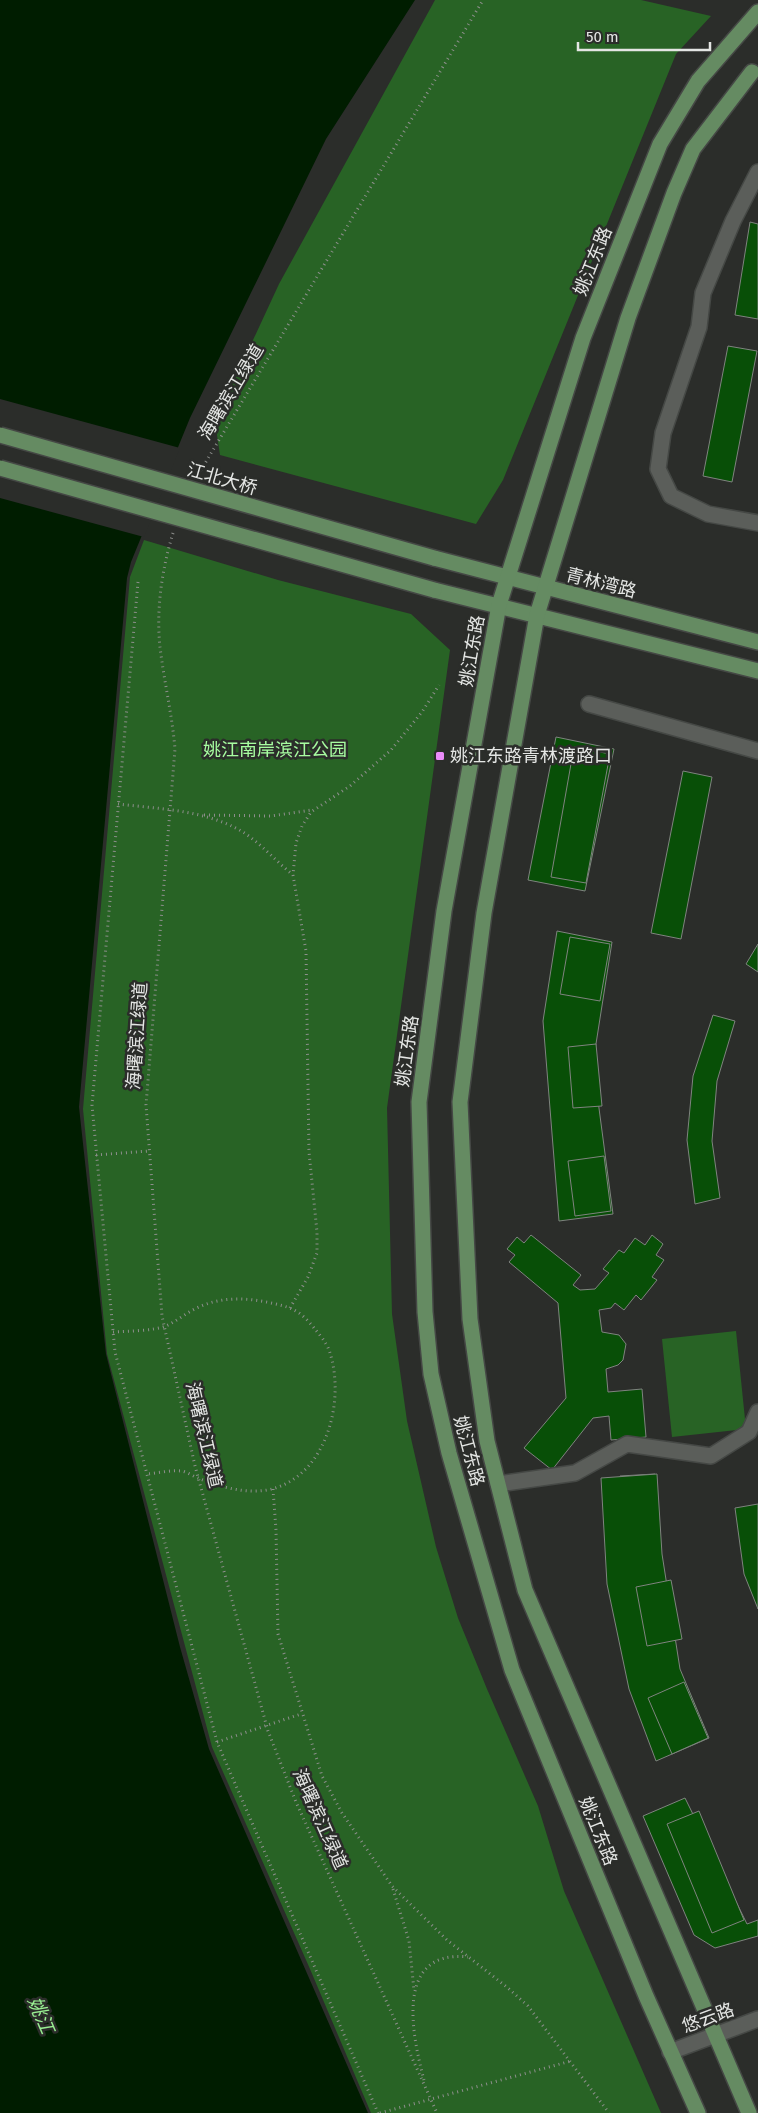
<svg xmlns="http://www.w3.org/2000/svg" width="758" height="2113" font-family="'Fira Sans','Noto Sans SC',sans-serif">
	<rect width="100%" height="100%" fill="#2b2d2a"/>
	<!-- green -->
	<g fill="#286325">
		<path d="M 435,0 L 641,0 L 711,16 L 676,54 L 503,480 L 476,524 L 220,455 L 215,422 L 279,284 Z"/>
		<path d="M 144,540 L 278,580 L 411,614 L 450,650 L 387,1108 L 392,1314 L 407,1421 L 436,1547 L 458,1618 L 487,1689 L 538,1806 L 564,1891 L 661,2113 L 371,2113 L 310,1969 L 212,1747 L 107,1354 L 83,1109 L 130,577 Z"/>
		<path d="M 736,1331 L 746,1429 L 672,1437 L 662,1339 Z"/>
	</g>
	<!-- water -->
	<path fill="#001d00" d="M 0,0 L 415,0 L 326,139 L 190,418 L 131,562 L 127,578 L 79,1107 L 106,1354 L 180,1647 L 209,1749 L 368,2113 L 0,2113 Z"/>
	<!-- pier -->
	<path fill="#2b2d2a" d="M 0,399 L 180,448 L 144,537 L 0,498 Z"/>
	<!-- building -->
	<g fill="#084f07" stroke="#7f837f">
		<path d="M 750,222 L 758,224 L 758,319 L 735,315 Z"/>
		<path d="M 728,346 L 757,351 L 732,482 L 703,476 Z"/>
		<path d="M 556,737 L 614,749 L 585,891 L 528,880 Z"/>
		<path d="M 574,747 L 610,754 L 586,883 L 551,877 Z"/>
		<path d="M 683,771 L 712,777 L 681,939 L 651,933 Z"/>
		<path d="M 557,931 L 612,942 L 593,1063 L 613,1214 L 559,1221 L 543,1021 Z"/>
		<path d="M 570,937 L 610,944 L 600,1001 L 560,994 Z"/>
		<path d="M 758,944 L 758,972 L 746,964 Z"/>
		<path d="M 713,1015 L 735,1021 L 717,1081 L 712,1141 L 720,1198 L 695,1204 L 687,1140 L 693,1076 Z"/>
		<path d="M 596,1044 L 602,1106 L 573,1108 L 568,1047 Z"/>
		<path d="M 604,1156 L 611,1211 L 575,1216 L 568,1161 Z"/>
		<path d="M 531,1235 L 581,1275 L 573,1285 L 580,1290 L 595,1289 L 609,1273 L 603,1269 L 619,1250 L 624,1253 L 635,1238 L 645,1245 L 652,1235 L 663,1244 L 656,1255 L 664,1260 L 652,1277 L 657,1280 L 641,1300 L 636,1295 L 624,1310 L 615,1303 L 611,1308 L 599,1310 L 602,1332 L 619,1335 L 626,1344 L 623,1360 L 618,1365 L 606,1369 L 608,1392 L 642,1389 L 646,1437 L 611,1440 L 609,1416 L 593,1418 L 552,1470 L 524,1448 L 566,1398 L 558,1303 L 509,1262 L 515,1255 L 507,1249 L 517,1237 L 524,1243 Z"/>
		<path d="M 655,1474 L 660,1531 L 624,1534 L 620,1476 Z"/>
		<path d="M 657,1474 L 662,1554 L 680,1669 L 709,1738 L 656,1761 L 629,1689 L 607,1584 L 601,1478 Z"/>
		<path d="M 758,1504 L 758,1609 L 744,1574 L 735,1508 Z"/>
		<path d="M 671,1580 L 682,1639 L 647,1646 L 636,1587 Z"/>
		<path d="M 684,1682 L 708,1738 L 672,1754 L 648,1698 Z"/>
		<path d="M 685,1798 L 747,1924 L 758,1920 L 758,1936 L 715,1948 L 694,1935 L 643,1816 Z"/>
		<path d="M 699,1811 L 744,1920 L 712,1933 L 667,1824 Z"/>
	</g>
	<g fill="none" stroke-linecap="round" stroke-linejoin="round">
		<!-- minor casing -->
		<g stroke="#454845" stroke-width="18">
			<g id="minor">
				<path d="M 758,172 L 733,221 L 703,293 L 699,327 L 663,433 L 658,469 L 671,496 L 708,514 L 758,523"/>
				<path d="M 589,704 L 758,751"/>
				<path d="M 498,1484 L 575,1473 L 627,1444 L 711,1456 L 749,1432 L 758,1412"/>
				<path d="M 670,2052 L 758,2019"/>
			</g>
		</g>
		<!-- major casing -->
		<g stroke="#454845" stroke-width="18">
			<g id="major">
				<path d="M 434,558 L 758,642"/>
				<path d="M 434,590 L 758,671"/>
				<path d="M 698,2113 L 646,1996 L 512,1670 L 449,1453 L 431,1374 L 425,1312 L 419,1102 L 444,911 L 499,605 L 583,338 L 660,144 L 698,81 L 758,12"/>
				<path d="M 749,2113 L 525,1590 L 487,1441 L 470,1319 L 460,1102 L 484,913 L 537,615 L 628,318 L 674,193 L 693,149 L 752,72"/>
			</g>
		</g>
		<!-- path -->
		<g stroke="#8d8f8c" stroke-width="3" stroke-dasharray="1 4" stroke-linecap="butt">
			<path d="M 198,475 L 483,0"/>
			<path d="M 173,533 C 162,569 156,609 160,647 C 164,681 172,714 175,749 L 146,1105 L 162,1316 L 195,1466 L 268,1731 L 296,1802 L 437,2113"/>
			<path d="M 138,582 L 92,1105 L 115,1352 L 217,1742 L 378,2113"/>
			<path d="M 118,804 C 160,809 209,810 246,834 C 263,846 277,862 293,875"/>
			<path d="M 204,815 L 271,816 L 312,810"/>
			<path d="M 96,1155 L 149,1151"/>
			<path d="M 290,1308 L 308,1277 L 317,1253 L 317,1232 L 309,1152 L 306,951 L 293,875 L 296,843 L 302,826 L 311,812 L 350,786 L 391,750 L 422,712 L 439,685"/>
			<path d="M 113,1332 C 128,1331 153,1331 166,1326 C 177,1321 187,1312 199,1307 C 227,1294 259,1299 287,1307 C 299,1311 307,1319 314,1328 C 319,1334 326,1342 329,1350 C 346,1398 328,1474 272,1489 C 249,1495 219,1487 198,1478 C 192,1476 186,1471 181,1471 C 170,1470 158,1473 147,1474"/>
			<path d="M 273,1489 L 276,1530 L 278,1634 L 322,1776 L 342,1813 L 392,1886 L 447,1940 L 508,1988 L 528,2006 L 609,2113"/>
			<path d="M 217,1742 L 301,1714"/>
			<path d="M 393,1889 L 409,1941 L 414,1990"/>
			<path d="M 424,2080 C 412,2035 394,1949 468,1957"/>
			<path d="M 380,2113 L 571,2061"/>
		</g>
		<!-- minor -->
		<use href="#minor" stroke="#5b5e5a" stroke-width="15"/>
		<!-- major -->
		<use href="#major" stroke="#658b62" stroke-width="15"/>
		<!-- major-bridge casing -->
		<g stroke="#454845" stroke-width="18" stroke-linecap="butt">
			<g id="major-bridge">
				<path d="M 0,435 L 434,558"/>
				<path d="M 0,468 L 434,590"/>
			</g>
		</g>
		<!-- major-bridge -->
		<use href="#major-bridge" stroke="#658b62" stroke-width="15"/>
	</g>
	<!-- markers -->
	<rect fill="#ec8cfa" stroke="#2b2d2a" stroke-width="2" x="435" y="751" width="10" height="10" rx="2.5"/>
	<g text-anchor="middle" dominant-baseline="central" stroke-width="5" stroke-linejoin="round" paint-order="stroke">
		<!-- street labels -->
		<g font-size="18" fill="#e4e6e4" stroke="#2b2d2a">
			<text transform="translate(593 261) rotate(-68)">姚江东路</text>
			<text transform="translate(231 392) rotate(-59)">海曙滨江绿道</text>
			<text transform="translate(222 479) rotate(16)">江北大桥</text>
			<text transform="translate(601 583) rotate(14)">青林湾路</text>
			<text transform="translate(472 651) rotate(-80)">姚江东路</text>
			<text transform="translate(137 1036) rotate(-86)">海曙滨江绿道</text>
			<text transform="translate(407 1051) rotate(-82)">姚江东路</text>
			<text transform="translate(204 1435) rotate(77)">海曙滨江绿道</text>
			<text transform="translate(469 1451) rotate(75)">姚江东路</text>
			<text transform="translate(320 1819) rotate(66)">海曙滨江绿道</text>
			<text transform="translate(598 1831) rotate(68)">姚江东路</text>
			<text transform="translate(708 2018) rotate(-20)">悠云路</text>
		</g>
		<!-- park labels -->
		<g font-size="18" fill="#a7fda0" stroke="#2b2d2a">
			<text x="275" y="750">姚江南岸滨江公园</text>
		</g>
		<!-- poi labels -->
		<g font-size="18" fill="#e4e6e4" stroke="#2b2d2a" text-anchor="start">
			<text x="450" y="756">姚江东路青林渡路口</text>
		</g>
		<!-- water labels -->
		<g font-size="19" font-style="italic" fill="#99ef92" stroke="#2b2d2a">
			<text transform="translate(41 2015) rotate(67)">姚江</text>
		</g>
	</g>
	<!-- scale -->
	<path d="M578 42v8h132v-8" fill="none" stroke="#e4e6e4" stroke-width="2.5"/>
	<text x="586" y="42" font-size="15" fill="#e4e6e4" stroke="#2b2d2a" stroke-width="4" paint-order="stroke">50 m</text>
</svg>
